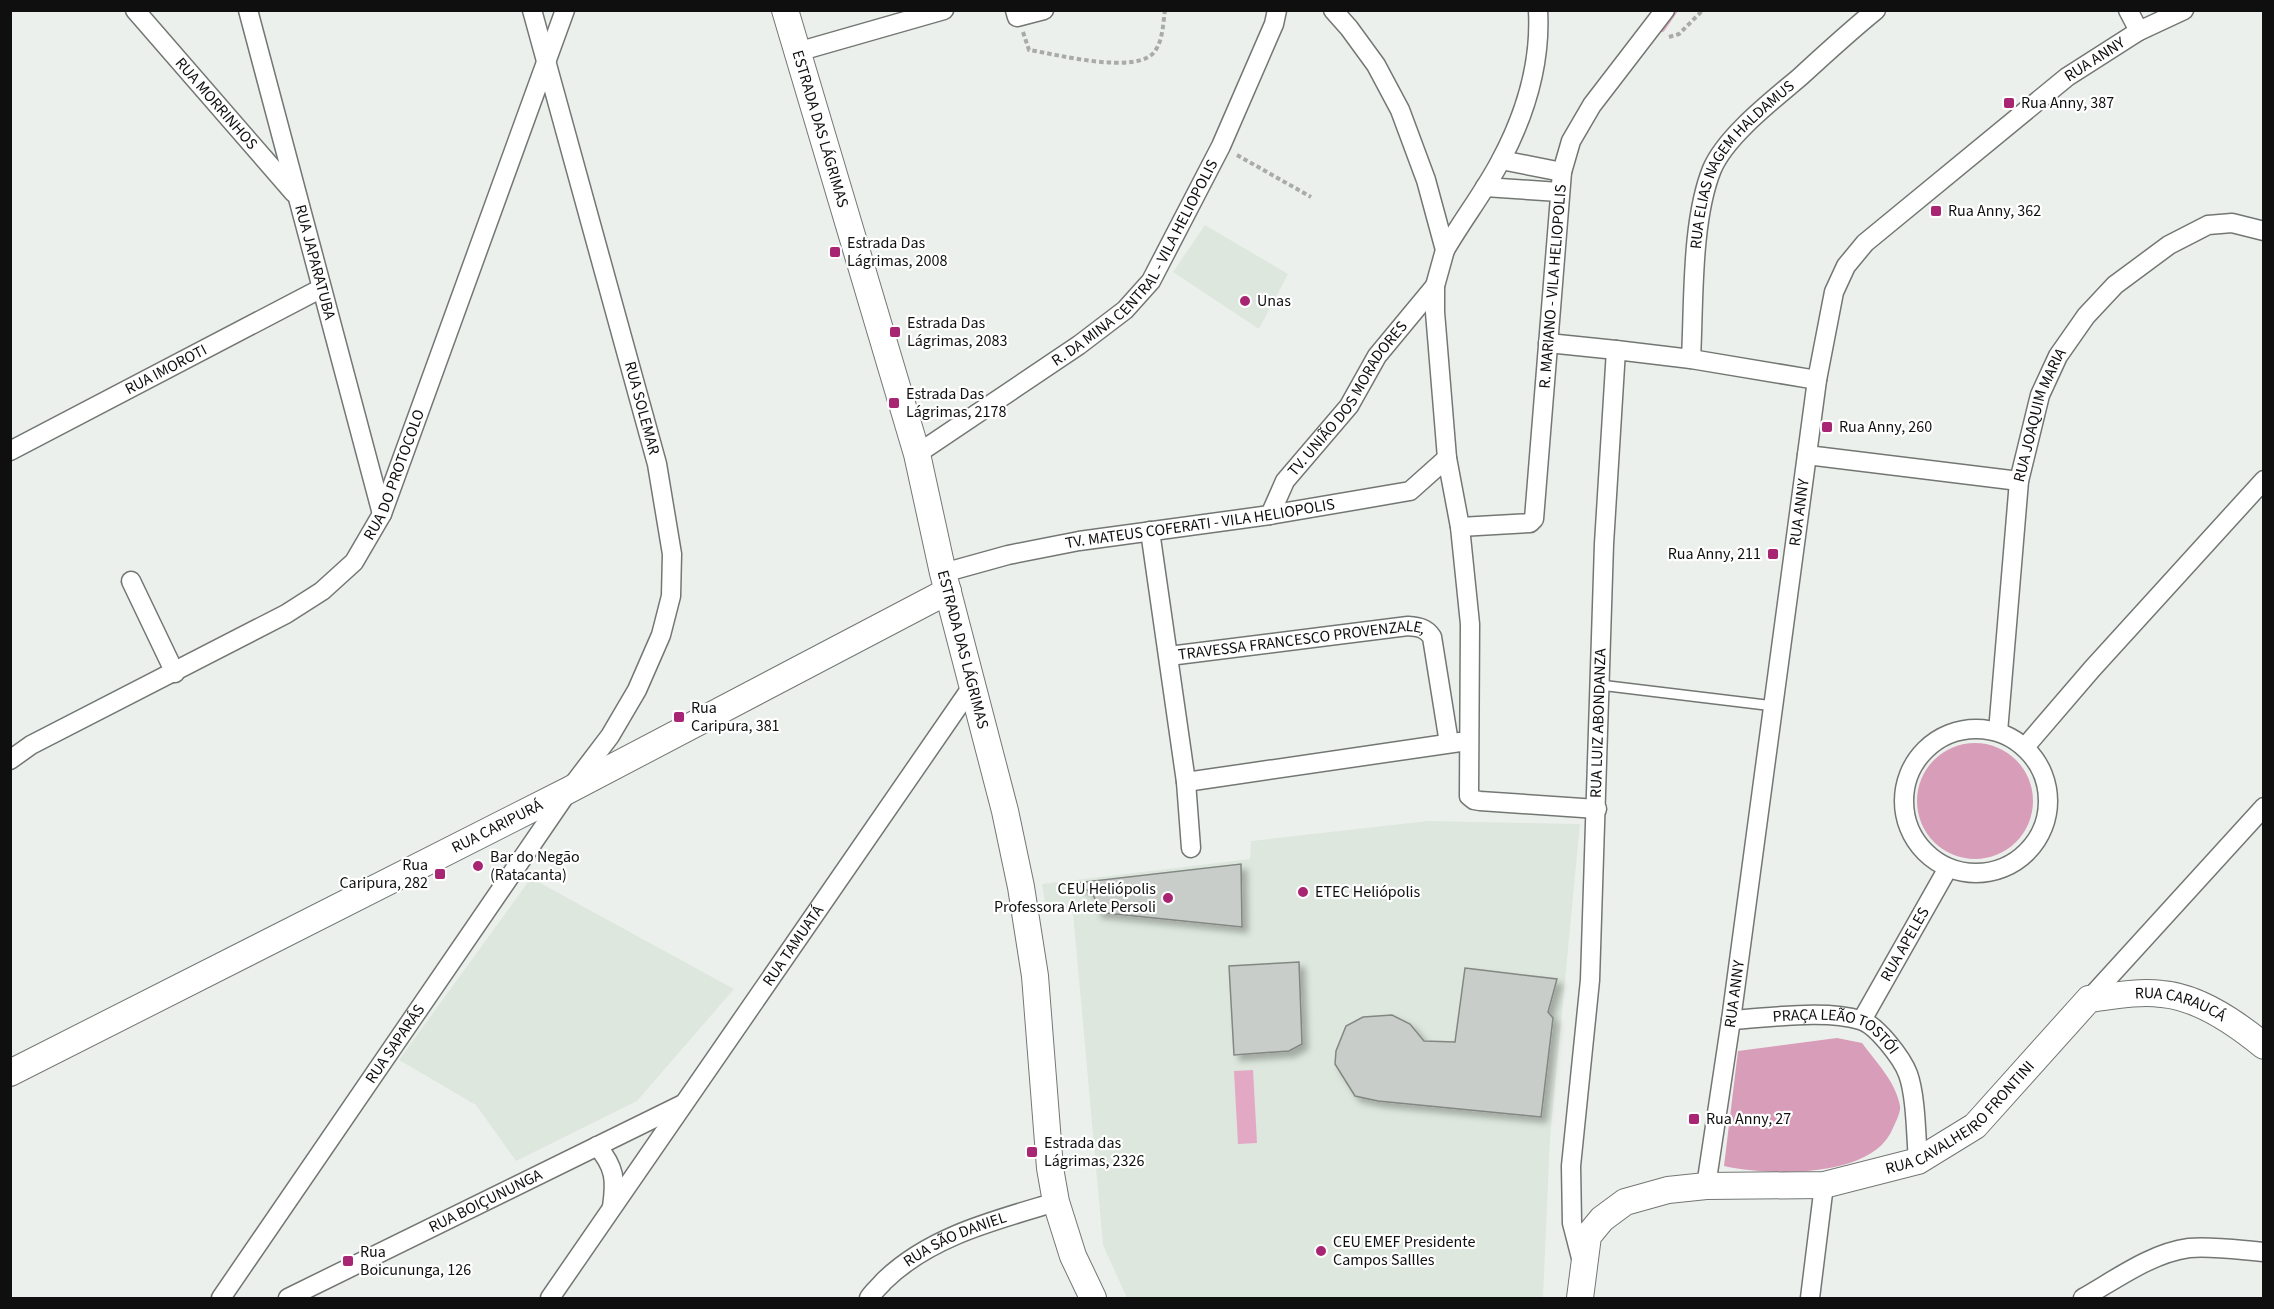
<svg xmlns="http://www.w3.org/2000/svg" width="2274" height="1309" font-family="'Source Sans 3',sans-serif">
	<defs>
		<filter id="shadow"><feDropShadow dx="5.5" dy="5.5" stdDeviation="3" flood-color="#0004"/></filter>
	</defs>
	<rect width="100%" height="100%" fill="#ecf0ec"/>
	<!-- built -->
	<g fill="#dde7dd">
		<path d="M 1205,225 L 1288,274 L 1259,329 L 1173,272 Z"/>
		<path d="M 1428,821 L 1580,824 L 1550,1138 L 1543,1298 L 1127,1298 L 1103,1245 L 1073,913 L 1046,908 L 1042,884 L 1250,859 L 1251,841 Z"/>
		<path d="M 531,878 L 734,989 L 637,1101 L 516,1161 L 476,1105 L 399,1060 Z"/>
	</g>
	<!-- forest -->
	<g fill="#d89db8">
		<circle cx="1975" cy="801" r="58"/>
		<path d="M 1837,1038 L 1862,1043 C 1876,1062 1896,1082 1900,1106 C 1901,1112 1896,1121 1893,1128 C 1873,1179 1769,1176 1724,1166 L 1738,1051 Z"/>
	</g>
	<!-- water -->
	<path fill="#e3a8c3" d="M 1253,1070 L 1257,1143 L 1238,1144 L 1234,1071 Z"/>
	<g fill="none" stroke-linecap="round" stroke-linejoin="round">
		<!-- stream -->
		<path stroke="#e3a8c3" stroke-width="6" d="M 1662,29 L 1675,10"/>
	</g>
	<!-- building -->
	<g fill="#c9cdc9" stroke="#838783" stroke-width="1.5" filter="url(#shadow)">
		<path d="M 1241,864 L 1242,927 L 1096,912 L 1096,902 L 1093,894 L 1076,883 Z"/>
		<path d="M 1299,962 L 1302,1044 L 1289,1051 L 1234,1055 L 1229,966 Z"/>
		<path d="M 1465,968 L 1557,979 L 1548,1012 L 1553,1018 L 1541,1117 L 1378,1101 L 1355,1096 L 1335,1064 L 1336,1051 L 1346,1026 L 1363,1017 L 1392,1015 L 1410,1024 L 1424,1041 L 1455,1042 Z"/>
	</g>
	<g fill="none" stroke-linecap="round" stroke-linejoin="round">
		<!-- lane casing -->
		<g stroke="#737773" stroke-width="12">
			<path id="lane" d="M 1600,685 L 1774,706"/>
		</g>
		<!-- street casing -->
		<g stroke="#737773" stroke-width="21">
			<g id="street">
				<path id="s1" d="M 135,10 L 294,193"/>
				<path id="s2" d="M 248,10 L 382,514"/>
				<path d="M 1015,10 L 1017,17 L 1044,10"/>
				<path d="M 1333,10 L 1349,28 L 1376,65 L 1400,110 L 1426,180 L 1445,250 L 1435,286 L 1435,312 L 1447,458 L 1460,527 L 1470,624 L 1469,796 L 1474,800 L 1480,801 L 1597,809"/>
				<path d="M 2128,10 L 2139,31"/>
				<path d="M 797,52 L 944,10"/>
				<path d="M 1501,160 L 1562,172"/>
				<path d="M 1485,187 L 1559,192"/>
				<path d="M 1445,250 C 1463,219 1485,191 1501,160 C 1526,113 1541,63 1538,10"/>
				<path d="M 1548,343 L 1616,350"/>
				<path id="s3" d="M 1691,359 C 1694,302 1691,221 1712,169 C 1726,136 1773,100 1800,77 C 1825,54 1850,31 1876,10"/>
				<path id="s4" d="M 10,451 L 320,289"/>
				<path id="s5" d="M 917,454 L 1079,345 L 1125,310 L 1151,281 L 1221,146 L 1274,24 L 1277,10"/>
				<path d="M 1807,455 L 2019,481"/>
				<path id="s6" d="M 1270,515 L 1285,481 L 1349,406 L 1377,356 L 1435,286"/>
				<path id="s7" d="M 1460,527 L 1530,523 L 1534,519 L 1562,172 L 1571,141 L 1592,105 L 1665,10"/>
				<path d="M 1150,531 L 1186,782 L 1191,848"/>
				<path id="s8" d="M 943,573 L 1008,555 L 1079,541 L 1270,515 L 1410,491 L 1447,458"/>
				<path d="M 131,581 L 175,673"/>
				<path id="s9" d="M 1169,656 L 1408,626 C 1419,627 1426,628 1432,637 L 1449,743"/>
				<circle cx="1976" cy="801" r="72"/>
				<path id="s10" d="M 1998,732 L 2019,481 L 2040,395 L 2058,356 L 2086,316 L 2115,285 L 2169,245 L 2208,225 L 2232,223 L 2264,231"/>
				<path d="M 2025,747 L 2092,669 L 2264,480"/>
				<path id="s11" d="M 10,760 L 31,745 L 286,614 L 322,591 L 354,562 L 382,514 L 565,10"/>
				<path d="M 1186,782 L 1460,742"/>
				<path d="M 2089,999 L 2264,807"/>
				<path id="s12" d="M 1731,1020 C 1769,1018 1825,1009 1860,1020 C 1876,1024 1902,1058 1908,1074 C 1916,1096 1916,1136 1918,1161"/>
				<path id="s13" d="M 1862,1020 L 1948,868"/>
				<path d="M 597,1146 C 615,1167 616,1180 612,1207"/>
				<path id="s14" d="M 1706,1186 L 1731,1020 L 1817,380 L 1834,292 L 1846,266 L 1865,243 L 2067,77 L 2139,31 L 2184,10"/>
				<path id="s15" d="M 1581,1258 L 1572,1223 L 1571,1166 L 1590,980 L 1604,544 L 1616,350 L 1691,359 L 1817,380"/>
				<path id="s16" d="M 221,1298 L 569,790 L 610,736 L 637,690 L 661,635 L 671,596 L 672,554 L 657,464 L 532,10"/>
				<path id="s17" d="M 288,1298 L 683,1104"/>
				<path id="s18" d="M 550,1298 L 973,685"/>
				<path id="s19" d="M 869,1298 C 873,1292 879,1287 884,1281 C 930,1236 996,1220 1056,1202"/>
				<path d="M 1810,1298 L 1824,1185"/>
				<path d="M 2083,1298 C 2115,1280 2151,1253 2189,1248 C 2213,1246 2239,1250 2264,1252"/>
			</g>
		</g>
		<!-- secondary casing -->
		<g stroke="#737773" stroke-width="28">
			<g id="secondary">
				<path id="s20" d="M 785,10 L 917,454 L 943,573 L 1005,811 L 1021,887 L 1035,976 L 1050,1168 L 1056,1202 L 1073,1256 L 1093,1298"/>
				<path id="s21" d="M 10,1073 L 569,790 L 948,591"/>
				<path id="s22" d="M 1580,1298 L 1588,1236 L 1602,1219 L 1625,1202 L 1668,1190 L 1706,1186 L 1824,1185 L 1918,1161 L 1975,1126 L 2089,999 C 2113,996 2138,991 2162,994 C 2199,997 2236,1023 2264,1046"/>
			</g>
		</g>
		<!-- path -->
		<g stroke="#a8aba8" stroke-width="4" stroke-dasharray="4.5 3" stroke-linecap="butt">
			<path d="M 1023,32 L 1029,50 C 1056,54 1138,76 1155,51 C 1163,40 1163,23 1165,10"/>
			<path d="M 1669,37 L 1679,34 L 1703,10"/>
			<path d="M 1237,155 L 1311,197"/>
		</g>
		<!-- lane -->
		<use href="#lane" stroke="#fff" stroke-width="9"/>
		<!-- street -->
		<use href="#street" stroke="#fff" stroke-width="18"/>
		<!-- secondary -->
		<use href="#secondary" stroke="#fff" stroke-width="26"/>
	</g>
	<!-- markers -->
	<g fill="#a72572" stroke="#fff" stroke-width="2">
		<rect x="2003" y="97" width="12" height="12" rx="3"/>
		<rect x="1930" y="205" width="12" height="12" rx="3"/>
		<rect x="829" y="246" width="12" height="12" rx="3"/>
		<circle cx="1245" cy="301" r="6"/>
		<rect x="889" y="326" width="12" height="12" rx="3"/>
		<rect x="888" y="397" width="12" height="12" rx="3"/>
		<rect x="1821" y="421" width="12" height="12" rx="3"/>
		<rect x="1767" y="548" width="12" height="12" rx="3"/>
		<rect x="673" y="711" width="12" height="12" rx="3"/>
		<circle cx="478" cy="866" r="6"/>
		<rect x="434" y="868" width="12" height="12" rx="3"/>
		<circle cx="1303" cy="892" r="6"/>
		<circle cx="1168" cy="898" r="6"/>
		<rect x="1688" y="1113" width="12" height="12" rx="3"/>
		<rect x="1026" y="1146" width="12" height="12" rx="3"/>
		<circle cx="1321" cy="1251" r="6"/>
		<rect x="342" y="1255" width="12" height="12" rx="3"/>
	</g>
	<g text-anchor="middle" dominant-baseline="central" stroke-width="4.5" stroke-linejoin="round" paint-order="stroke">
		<!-- street labels -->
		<g font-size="16" fill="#0e0f0e" stroke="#fff">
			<text stroke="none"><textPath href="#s14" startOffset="1256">RUA ANNY</textPath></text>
			<text stroke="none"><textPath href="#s1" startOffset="124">RUA MORRINHOS</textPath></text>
			<text stroke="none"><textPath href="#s20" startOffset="124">ESTRADA DAS LÁGRIMAS</textPath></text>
			<text stroke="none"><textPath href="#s3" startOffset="210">RUA ELIAS NAGEM HALDAMUS</textPath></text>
			<text stroke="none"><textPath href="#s5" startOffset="296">R. DA MINA CENTRAL - VILA HELIOPOLIS</textPath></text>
			<text stroke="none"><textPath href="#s2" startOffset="261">RUA JAPARATUBA</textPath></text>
			<text stroke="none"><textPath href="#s7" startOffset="309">R. MARIANO - VILA HELIOPOLIS</textPath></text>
			<text stroke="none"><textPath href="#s4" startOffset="176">RUA IMOROTI</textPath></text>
			<text stroke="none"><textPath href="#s6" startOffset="141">TV. UNIÃO DOS MORADORES</textPath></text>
			<text transform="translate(642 408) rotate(75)">RUA SOLEMAR</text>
			<text stroke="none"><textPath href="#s10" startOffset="321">RUA JOAQUIM MARIA</textPath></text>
			<text stroke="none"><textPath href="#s11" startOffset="495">RUA DO PROTOCOLO</textPath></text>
			<text stroke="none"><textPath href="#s14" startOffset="680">RUA ANNY</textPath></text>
			<text stroke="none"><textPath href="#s8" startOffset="262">TV. MATEUS COFERATI - VILA HELIOPOLIS</textPath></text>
			<text stroke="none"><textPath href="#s9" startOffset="134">TRAVESSA FRANCESCO PROVENZALE,</textPath></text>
			<text stroke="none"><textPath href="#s20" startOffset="664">ESTRADA DAS LÁGRIMAS</textPath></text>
			<text stroke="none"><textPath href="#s15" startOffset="537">RUA LUIZ ABONDANZA</textPath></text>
			<text stroke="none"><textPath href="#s21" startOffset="546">RUA CARIPURÁ</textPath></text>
			<text stroke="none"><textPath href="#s13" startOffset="87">RUA APELES</textPath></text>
			<text stroke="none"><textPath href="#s18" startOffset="428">RUA TAMUATÁ</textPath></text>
			<text stroke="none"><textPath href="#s14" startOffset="194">RUA ANNY</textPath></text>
			<text stroke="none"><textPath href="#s22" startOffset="742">RUA CARAUCÁ</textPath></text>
			<text stroke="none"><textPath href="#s12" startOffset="110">PRAÇA LEÃO TOSTÓI</textPath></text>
			<text stroke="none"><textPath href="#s16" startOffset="308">RUA SAPARÁS</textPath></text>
			<text stroke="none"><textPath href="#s22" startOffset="470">RUA CAVALHEIRO FRONTINI</textPath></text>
			<text stroke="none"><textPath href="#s17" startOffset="220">RUA BOIÇUNUNGA</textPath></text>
			<text stroke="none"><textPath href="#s19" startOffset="106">RUA SÃO DANIEL</textPath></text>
		</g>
		<!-- poi labels -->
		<g font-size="16" fill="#0e0f0e" stroke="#fff" text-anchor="start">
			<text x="2021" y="103">Rua Anny, 387</text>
			<text x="1948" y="211">Rua Anny, 362</text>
			<text x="847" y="243">Estrada Das<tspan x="847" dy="18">Lágrimas, 2008</tspan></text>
			<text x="1257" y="301">Unas</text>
			<text x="907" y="323">Estrada Das<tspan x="907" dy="18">Lágrimas, 2083</tspan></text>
			<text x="906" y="394">Estrada Das<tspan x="906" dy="18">Lágrimas, 2178</tspan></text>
			<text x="1839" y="427">Rua Anny, 260</text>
			<text x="1761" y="554" text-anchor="end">Rua Anny, 211</text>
			<text x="691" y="708">Rua<tspan x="691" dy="18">Caripura, 381</tspan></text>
			<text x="490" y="857">Bar do Negão<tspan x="490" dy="18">(Ratacanta)</tspan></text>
			<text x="428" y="865" text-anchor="end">Rua<tspan x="428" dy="18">Caripura, 282</tspan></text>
			<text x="1156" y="889" text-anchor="end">CEU Heliópolis<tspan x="1156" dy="18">Professora Arlete Persoli</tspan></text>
			<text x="1315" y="892">ETEC Heliópolis</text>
			<text x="1706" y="1119">Rua Anny, 27</text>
			<text x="1044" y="1143">Estrada das<tspan x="1044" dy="18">Lágrimas, 2326</tspan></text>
			<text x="1333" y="1242">CEU EMEF Presidente<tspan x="1333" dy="18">Campos Sallles</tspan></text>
			<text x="360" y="1252">Rua<tspan x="360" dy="18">Boicununga, 126</tspan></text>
		</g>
	</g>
	<!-- border -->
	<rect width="2274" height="1309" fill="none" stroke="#0e0f0e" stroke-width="24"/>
</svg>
